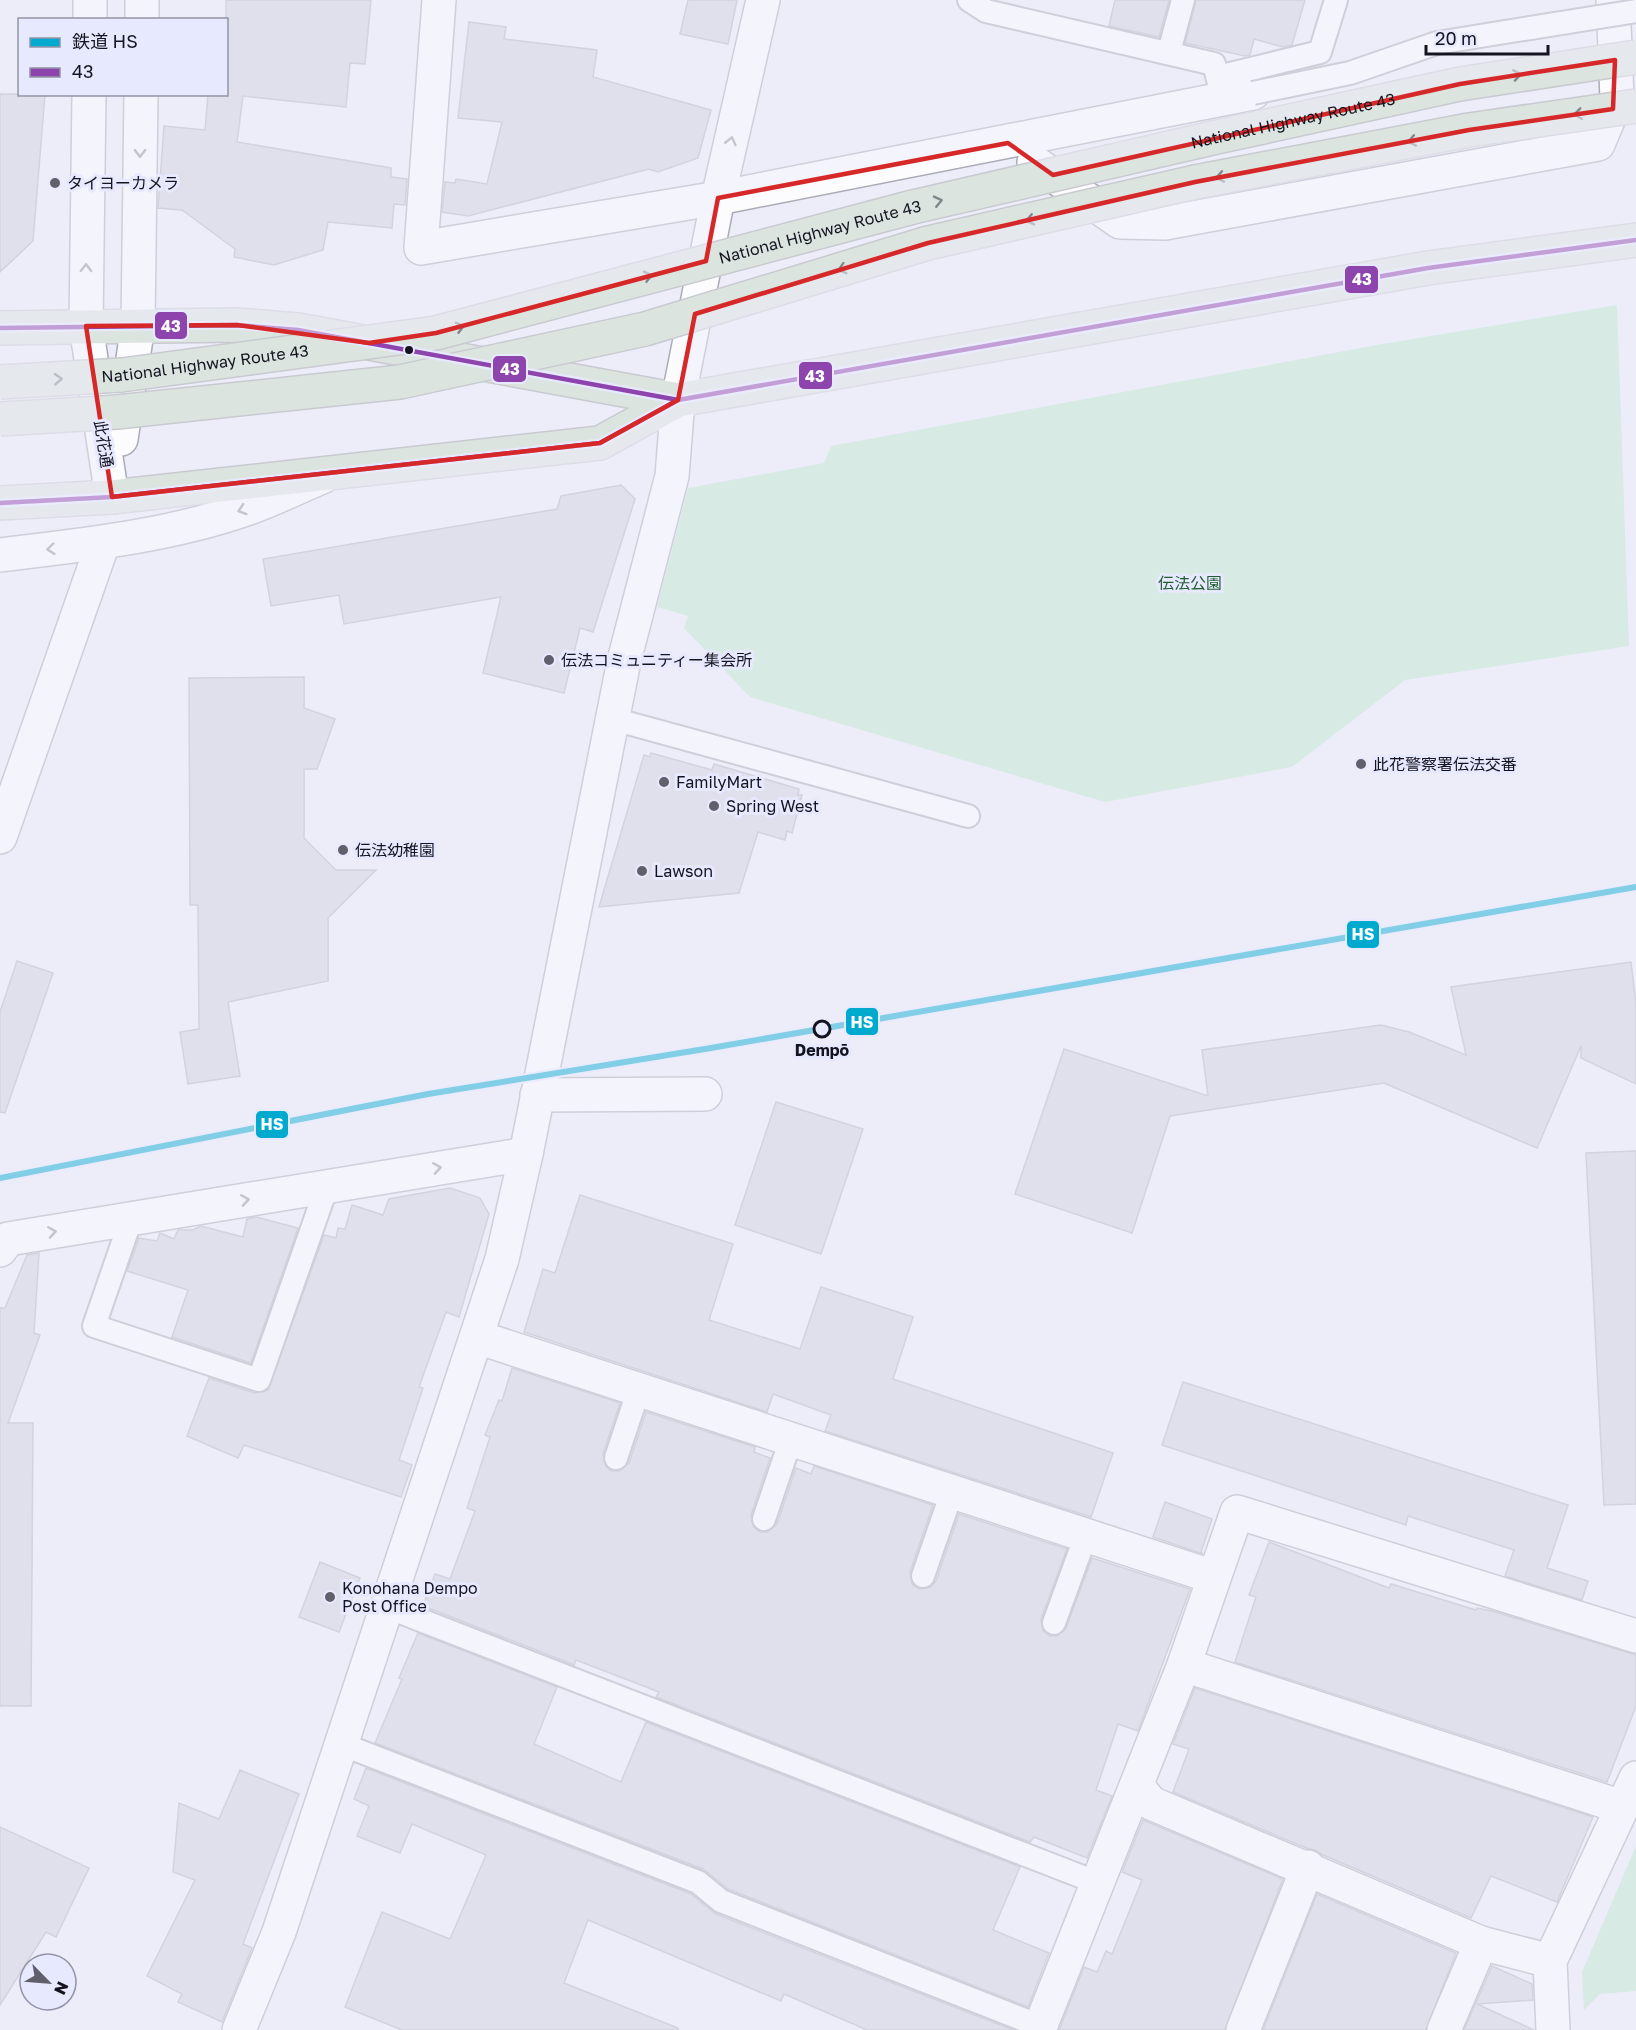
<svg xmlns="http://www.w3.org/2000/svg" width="1636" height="2030" font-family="'Golos Text','Noto Sans JP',sans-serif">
	<rect width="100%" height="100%" fill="#ecedf9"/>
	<!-- green -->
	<g fill="#bce7ca">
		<path d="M 1617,305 L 1629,646 L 1405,680 L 1292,767 L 1105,802 L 750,697 L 684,628 L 688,616 L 657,607 L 688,488 L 824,463 L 831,446 L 1377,345 Z"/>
		<path d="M 1636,1846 L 1636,1991 L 1600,1994 L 1584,2010 L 1582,1972 Z"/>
	</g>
	<!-- building -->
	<g fill="#d0d1dd" stroke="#b2b3be" stroke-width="1.5">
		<path d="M 226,0 L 371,0 L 365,64 L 350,63 L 346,107 L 243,96 L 237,142 L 391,168 L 391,177 L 407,179 L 405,205 L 394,204 L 392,228 L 328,222 L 323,250 L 274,265 L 234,257 L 235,249 L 182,210 L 158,208 L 164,126 L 205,130 L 208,94 L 226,94 Z"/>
		<path d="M 688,0 L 737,0 L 728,44 L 680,34 Z"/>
		<path d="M 1115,0 L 1169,0 L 1159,37 L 1109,26 Z"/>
		<path d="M 1196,0 L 1305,0 L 1292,45 L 1283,47 L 1254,39 L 1250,55 L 1245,56 L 1185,43 Z"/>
		<path d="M 469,22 L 506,27 L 504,39 L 597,50 L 593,77 L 711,110 L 698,158 L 658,172 L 649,169 L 468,216 L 442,212 L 445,182 L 455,183 L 456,179 L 487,184 L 502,122 L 458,118 Z"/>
		<path d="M 0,94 L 45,94 L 33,241 L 0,272 Z"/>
		<path d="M 621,485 L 635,499 L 593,632 L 580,628 L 564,693 L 483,673 L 501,597 L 344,624 L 339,595 L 271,606 L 263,559 L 557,509 L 561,496 Z"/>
		<path d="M 304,677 L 304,708 L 335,719 L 317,769 L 304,769 L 304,838 L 336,870 L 376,870 L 328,918 L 328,981 L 228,1002 L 240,1076 L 188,1084 L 180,1032 L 199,1029 L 198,905 L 190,905 L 189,678 Z"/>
		<path d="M 651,753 L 712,770 L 714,764 L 799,789 L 798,795 L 802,795 L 792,833 L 787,831 L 785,840 L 758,832 L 739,893 L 599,907 L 644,755 L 650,757 Z"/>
		<path d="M 17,961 L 53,973 L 5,1113 L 0,1112 L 0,1012 Z"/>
		<path d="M 1631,962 L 1636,1004 L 1636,1084 L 1581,1058 L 1581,1046 L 1537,1148 L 1384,1083 L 1170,1116 L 1132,1233 L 1015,1194 L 1064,1049 L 1208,1096 L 1202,1050 L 1381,1025 L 1409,1032 L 1466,1055 L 1451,987 Z"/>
		<path d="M 776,1102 L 863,1129 L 821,1254 L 735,1225 Z"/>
		<path d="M 1636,1151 L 1636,1504 L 1604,1505 L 1586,1153 Z"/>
		<path d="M 450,1188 L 480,1198 L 489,1214 L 459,1317 L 446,1312 L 419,1387 L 423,1388 L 399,1460 L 412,1465 L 401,1497 L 244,1445 L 238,1458 L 187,1436 L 209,1378 L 255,1393 L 268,1390 L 324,1235 L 336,1238 L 338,1228 L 345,1229 L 352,1205 L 383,1215 L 389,1199 Z"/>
		<path d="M 580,1195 L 733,1244 L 709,1320 L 800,1349 L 821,1287 L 913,1317 L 893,1379 L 1113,1453 L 1091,1517 L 825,1431 L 831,1415 L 773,1394 L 767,1412 L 524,1332 L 543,1269 L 555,1273 Z"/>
		<path d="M 256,1217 L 298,1228 L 251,1363 L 172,1337 L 188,1290 L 127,1271 L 139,1238 L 157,1241 L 160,1233 L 174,1239 L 178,1230 L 193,1230 L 201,1226 L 243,1237 L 247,1219 Z"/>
		<path d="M 39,1253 L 34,1333 L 40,1335 L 8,1423 L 33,1423 L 31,1706 L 0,1706 L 0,1308 L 5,1308 L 27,1255 Z"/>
		<path d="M 512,1368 L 620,1403 L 603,1454 L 606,1466 L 611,1471 L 619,1471 L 629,1463 L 646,1412 L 755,1447 L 754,1452 L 770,1458 L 751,1515 L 754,1527 L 760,1532 L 767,1532 L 777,1524 L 796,1468 L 811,1474 L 814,1466 L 933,1505 L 910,1572 L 912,1584 L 919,1589 L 931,1587 L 936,1581 L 959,1514 L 1067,1549 L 1041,1619 L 1043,1631 L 1050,1636 L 1057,1636 L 1066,1628 L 1092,1558 L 1190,1589 L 1138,1731 L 1118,1724 L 1096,1790 L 1112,1796 L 1087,1858 L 1034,1837 L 1030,1842 L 656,1697 L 659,1692 L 576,1660 L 574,1665 L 567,1662 L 423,1606 L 435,1574 L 450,1579 L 475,1511 L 467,1508 L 490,1437 L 485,1435 L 499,1400 L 502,1401 Z"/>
		<path d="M 1183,1382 L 1568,1505 L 1547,1568 L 1588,1581 L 1582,1600 L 1505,1576 L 1514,1550 L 1408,1516 L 1406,1525 L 1162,1445 Z"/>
		<path d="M 1165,1502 L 1212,1519 L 1201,1552 L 1203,1554 L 1153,1537 Z"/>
		<path d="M 1269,1542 L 1389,1588 L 1391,1584 L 1476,1610 L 1477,1608 L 1492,1611 L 1636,1655 L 1636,1706 L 1607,1782 L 1235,1662 L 1256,1597 L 1249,1595 Z"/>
		<path d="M 320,1562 L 360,1578 L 339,1632 L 299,1617 Z"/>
		<path d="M 418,1633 L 557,1687 L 534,1744 L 621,1782 L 646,1722 L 1020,1867 L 993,1930 L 1049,1953 L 1028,2007 L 728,1889 L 703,1869 L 375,1743 L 402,1679 L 399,1678 Z"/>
		<path d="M 1195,1688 L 1593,1817 L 1557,1902 L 1491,1876 L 1471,1918 L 1323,1855 L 1315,1850 L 1306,1848 L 1173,1792 L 1189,1749 L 1173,1744 Z"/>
		<path d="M 366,1768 L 691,1894 L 716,1914 L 1013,2030 L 867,2030 L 784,1994 L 781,2001 L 588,1920 L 564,1983 L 678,2028 L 678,2030 L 402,2030 L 345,2007 L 382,1912 L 450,1939 L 486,1855 L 412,1824 L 400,1853 L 357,1836 L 369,1806 L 354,1799 Z"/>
		<path d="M 240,1770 L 299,1794 L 243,1944 L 252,1948 L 222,2022 L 178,2002 L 182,1994 L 147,1976 L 195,1880 L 173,1872 L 179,1803 L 219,1819 Z"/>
		<path d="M 1143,1820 L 1283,1879 L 1225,2030 L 1059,2030 L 1084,1967 L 1097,1972 L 1106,1951 L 1112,1954 L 1142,1880 L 1122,1872 Z"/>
		<path d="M 0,1827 L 89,1868 L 56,1937 L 46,1932 L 0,2005 Z"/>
		<path d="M 1317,1894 L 1456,1953 L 1426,2030 L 1263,2030 Z"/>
		<path d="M 1492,1966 L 1532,1984 L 1533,2000 L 1477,2004 L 1534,2030 L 1464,2030 Z"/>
	</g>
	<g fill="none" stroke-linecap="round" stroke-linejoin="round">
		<!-- service casing -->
		<g stroke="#ababb6" stroke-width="26">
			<g id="service">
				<path d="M 969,0 L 986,11 L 1214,64 L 1223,99"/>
				<path d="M 1169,52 L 1183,0"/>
				<path d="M 1218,77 L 1320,52 L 1336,0"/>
				<path d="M 613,719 L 968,816"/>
				<path d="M 131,1219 L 94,1326 L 259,1380 L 327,1186"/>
				<path d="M 616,1458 L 639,1389"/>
				<path d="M 764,1519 L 791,1439"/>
				<path d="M 923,1576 L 952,1492"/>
				<path d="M 387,1607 L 1098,1883"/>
				<path d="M 1054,1623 L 1086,1535"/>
				<path d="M 341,1744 L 698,1882 L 721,1901 L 1040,2026"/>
			</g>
		</g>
		<!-- minor casing -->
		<g stroke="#ababb6" stroke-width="36">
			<g id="minor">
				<path d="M 439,0 L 421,248 L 718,198 L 1253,93"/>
				<path d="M 1034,162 L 1120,222 L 1165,223 L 1598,144 L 1617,99 L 1613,0"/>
				<path d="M 678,400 L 718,198 L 763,0"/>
				<path d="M 0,555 C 83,545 170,536 249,508 C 274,499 298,487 322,477"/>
				<path d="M 0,837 L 103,543"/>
				<path d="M 537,1095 L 705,1094"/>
				<path d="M 0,1250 L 8,1239 L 526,1154"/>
				<path d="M 477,1337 L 1214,1577"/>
				<path d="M 1184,1665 L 1622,1807"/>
				<path d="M 1137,1786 L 1151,1803 L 1481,1943 L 1550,1961"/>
				<path d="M 1039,2030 L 1184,1665 L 1237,1512 L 1636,1636"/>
				<path d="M 1243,2030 L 1308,1867"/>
				<path d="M 1444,2030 L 1481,1943"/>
				<path d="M 1553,2030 L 1550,1961 L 1636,1778"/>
			</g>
		</g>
		<!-- tertiary casing -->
		<g stroke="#ababb6" stroke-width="36">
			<g id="tertiary">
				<path d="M 90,20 L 90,0"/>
				<path d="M 142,20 L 142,0"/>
				<path d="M 89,94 L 86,326 L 112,497"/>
				<path d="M 121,439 L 138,325 L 141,94"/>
				<path d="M 239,2030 L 279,1932 L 502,1259 L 526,1154 L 624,661 L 672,476 L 678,400"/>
			</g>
		</g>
		<!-- trunk casing -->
		<g stroke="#c9cad0" stroke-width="36">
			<g id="trunk">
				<path d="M 0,328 L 237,325 L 298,330 L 678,400"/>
				<path d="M 0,503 L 112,497 L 600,443 L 678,400 L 1428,268 L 1636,240"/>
			</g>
		</g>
		<!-- service -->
		<use href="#service" stroke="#fcfcfe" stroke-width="22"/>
		<!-- minor -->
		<use href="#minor" stroke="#fcfcfe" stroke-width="33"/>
		<!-- tertiary -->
		<use href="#tertiary" stroke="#fcfcfe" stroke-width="33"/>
		<!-- trunk -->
		<use href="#trunk" stroke="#dce4e0" stroke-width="33"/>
		<!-- service-bridge casing -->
		<g stroke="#ababb6" stroke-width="26" stroke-linecap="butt">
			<path id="service-bridge" d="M 1253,93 L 1350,73 L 1437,43 L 1636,11"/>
		</g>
		<!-- trunk-bridge casing -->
		<g stroke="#c9cad0" stroke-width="36" stroke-linecap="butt">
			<g id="trunk-bridge">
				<path id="s1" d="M 0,382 L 122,375 L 436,333 L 913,207 L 1217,137 L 1460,84 L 1636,57"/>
				<path d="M 0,419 L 117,412 L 400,382 L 645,329 L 928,243 L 1195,182 L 1469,130 L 1636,106"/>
			</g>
		</g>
		<!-- service-bridge -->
		<use href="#service-bridge" stroke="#fcfcfe" stroke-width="22"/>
		<!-- trunk-bridge -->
		<use href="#trunk-bridge" stroke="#dce4e0" stroke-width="33"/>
		<!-- bus-1 casing -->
		<g stroke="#e7e9fe" stroke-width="9">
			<g id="bus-1">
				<path d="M 0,328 L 237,325 L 298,330 L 678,400"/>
				<path d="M 0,503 L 112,497 L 600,443 L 678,400 L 1428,268 L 1636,240"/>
			</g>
		</g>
		<!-- bus-1 -->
		<use href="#bus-1" stroke="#8e44ad" stroke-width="4.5"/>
		<!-- rail-1 casing -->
		<g stroke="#e7e9fe" stroke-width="10">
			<path id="rail-1" d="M 0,1178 L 428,1094 L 711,1048 L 1636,887"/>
		</g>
		<!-- rail-1 -->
		<use href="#rail-1" stroke="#00a9ce" stroke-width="6"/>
	</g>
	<!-- one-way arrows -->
	<defs><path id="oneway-chevron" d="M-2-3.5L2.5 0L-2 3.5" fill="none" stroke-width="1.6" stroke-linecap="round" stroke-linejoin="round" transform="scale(1.5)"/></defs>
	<g stroke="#82868a">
		<use href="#oneway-chevron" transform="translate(1517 75) rotate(-9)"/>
		<use href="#oneway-chevron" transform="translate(1578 114) rotate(172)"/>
		<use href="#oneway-chevron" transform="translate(1412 141) rotate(169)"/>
		<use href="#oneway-chevron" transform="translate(1220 177) rotate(169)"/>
		<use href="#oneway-chevron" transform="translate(938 201) rotate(-13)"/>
		<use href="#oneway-chevron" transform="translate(1030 220) rotate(167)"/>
		<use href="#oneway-chevron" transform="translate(842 269) rotate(163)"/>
		<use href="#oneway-chevron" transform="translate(648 276) rotate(-15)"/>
		<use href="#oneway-chevron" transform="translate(460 327) rotate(-15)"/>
		<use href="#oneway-chevron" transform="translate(58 379) rotate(-3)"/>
	</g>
	<g stroke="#94949a">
		<use href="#oneway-chevron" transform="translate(731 141) rotate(-77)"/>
		<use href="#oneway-chevron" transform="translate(140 153) rotate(91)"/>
		<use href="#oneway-chevron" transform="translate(86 268) rotate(-89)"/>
		<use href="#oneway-chevron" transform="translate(242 510) rotate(162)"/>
		<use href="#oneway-chevron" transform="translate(51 549) rotate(174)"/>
		<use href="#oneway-chevron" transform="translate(437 1168) rotate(-9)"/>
		<use href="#oneway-chevron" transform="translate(245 1200) rotate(-9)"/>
		<use href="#oneway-chevron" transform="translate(52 1232) rotate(-9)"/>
	</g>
	<!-- marked area -->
	<path d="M0 0H1636V2030H0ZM 1615,60 L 1613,109 L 1469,130 L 1195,182 L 928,243 L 695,314 L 678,400 L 600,443 L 112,497 L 86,326 L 237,325 L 369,343 L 436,333 L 706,261 L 718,198 L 1008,143 L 1053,175 L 1460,84 Z" fill="#ecedf9" fill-opacity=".55" fill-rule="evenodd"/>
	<path fill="none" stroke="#d62828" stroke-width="4.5" stroke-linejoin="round" d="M 1615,60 L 1613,109 L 1469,130 L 1195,182 L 928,243 L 695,314 L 678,400 L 600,443 L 112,497 L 86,326 L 237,325 L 369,343 L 436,333 L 706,261 L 718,198 L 1008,143 L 1053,175 L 1460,84 Z"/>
	<!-- markers -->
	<g fill="#60606c" stroke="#e7e9fe" stroke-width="2">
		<circle cx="55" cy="183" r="6"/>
		<circle cx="549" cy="660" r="6"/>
		<circle cx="1361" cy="764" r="6"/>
		<circle cx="664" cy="782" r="6"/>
		<circle cx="714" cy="806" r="6"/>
		<circle cx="343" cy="850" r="6"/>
		<circle cx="642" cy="871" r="6"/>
		<circle cx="330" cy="1597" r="6"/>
	</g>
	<circle fill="#141420" stroke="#e7e9fe" stroke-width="2" cx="409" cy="350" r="5"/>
	<circle fill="#e7e9fe" stroke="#141420" stroke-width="3" cx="822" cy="1029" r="8"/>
	<g text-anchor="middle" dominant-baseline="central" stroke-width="6" stroke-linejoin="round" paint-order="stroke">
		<!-- street labels -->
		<g font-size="16" fill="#141420" stroke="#e7e9fe">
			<text stroke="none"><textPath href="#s1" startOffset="1322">National Highway Route 43</textPath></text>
			<text stroke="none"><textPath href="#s1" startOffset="836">National Highway Route 43</textPath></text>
			<text stroke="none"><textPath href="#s1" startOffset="206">National Highway Route 43</textPath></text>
			<text transform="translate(104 444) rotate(81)">此花通</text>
		</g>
		<!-- poi labels -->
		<g font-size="16" fill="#141420" stroke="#e7e9fe" text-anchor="start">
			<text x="67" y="183">タイヨーカメラ</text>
			<text x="561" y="660">伝法コミュニティー集会所</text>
			<text x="1373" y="764">此花警察署伝法交番</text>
			<text x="676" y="782">FamilyMart</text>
			<text x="726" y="806">Spring West</text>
			<text x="355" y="850">伝法幼稚園</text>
			<text x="654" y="871">Lawson</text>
			<text x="342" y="1588">Konohana Dempo<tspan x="342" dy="18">Post Office</tspan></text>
		</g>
		<!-- park labels -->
		<g font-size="16" fill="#215c31" stroke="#e7e9fe">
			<text x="1190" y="583">伝法公園</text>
		</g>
		<!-- stop labels -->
		<g font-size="16" font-weight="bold" fill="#141420" stroke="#e7e9fe">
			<text x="822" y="1050">Dempō</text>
		</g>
	</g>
	<g stroke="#e7e9fe" stroke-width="2">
		<rect x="1344" y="265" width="35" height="29" rx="6" fill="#8e44ad"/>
		<rect x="154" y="311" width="34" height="29" rx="6" fill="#8e44ad"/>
		<rect x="492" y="355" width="35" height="28" rx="6" fill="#8e44ad"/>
		<rect x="798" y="361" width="35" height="29" rx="6" fill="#8e44ad"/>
		<rect x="1346" y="920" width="34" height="29" rx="6" fill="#00a9ce"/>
		<rect x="845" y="1007" width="34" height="29" rx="6" fill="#00a9ce"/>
		<rect x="255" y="1110" width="34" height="29" rx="6" fill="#00a9ce"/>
	</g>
	<g font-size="16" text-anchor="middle" font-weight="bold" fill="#fff">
		<text x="1362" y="285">43</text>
		<text x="171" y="332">43</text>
		<text x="510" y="375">43</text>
		<text x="815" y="382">43</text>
		<text x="1363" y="940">HS</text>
		<text x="862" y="1028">HS</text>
		<text x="272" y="1130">HS</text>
	</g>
	<!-- legend -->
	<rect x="18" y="18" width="210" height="78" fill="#e7e9fe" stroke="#9394a5" stroke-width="1.5"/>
	<rect x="30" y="38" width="30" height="9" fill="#00a9ce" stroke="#9394a5" stroke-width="1.5"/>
	<text x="72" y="48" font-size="18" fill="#141420">鉄道 HS</text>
	<rect x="30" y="68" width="30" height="9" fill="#8e44ad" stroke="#9394a5" stroke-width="1.5"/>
	<text x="72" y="78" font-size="18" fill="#141420">43</text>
	<!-- north arrow -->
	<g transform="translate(48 1982) rotate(115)"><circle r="28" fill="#e7e9fe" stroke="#9394a5" stroke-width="1.5"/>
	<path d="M0-4.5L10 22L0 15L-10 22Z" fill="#60606c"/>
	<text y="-9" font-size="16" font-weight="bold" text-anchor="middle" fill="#141420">N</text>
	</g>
	<!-- scale -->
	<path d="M1426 45v9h122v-9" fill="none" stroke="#141420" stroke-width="3"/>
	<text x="1435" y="45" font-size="18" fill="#141420" stroke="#e7e9fe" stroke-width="4.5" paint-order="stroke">20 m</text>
</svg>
